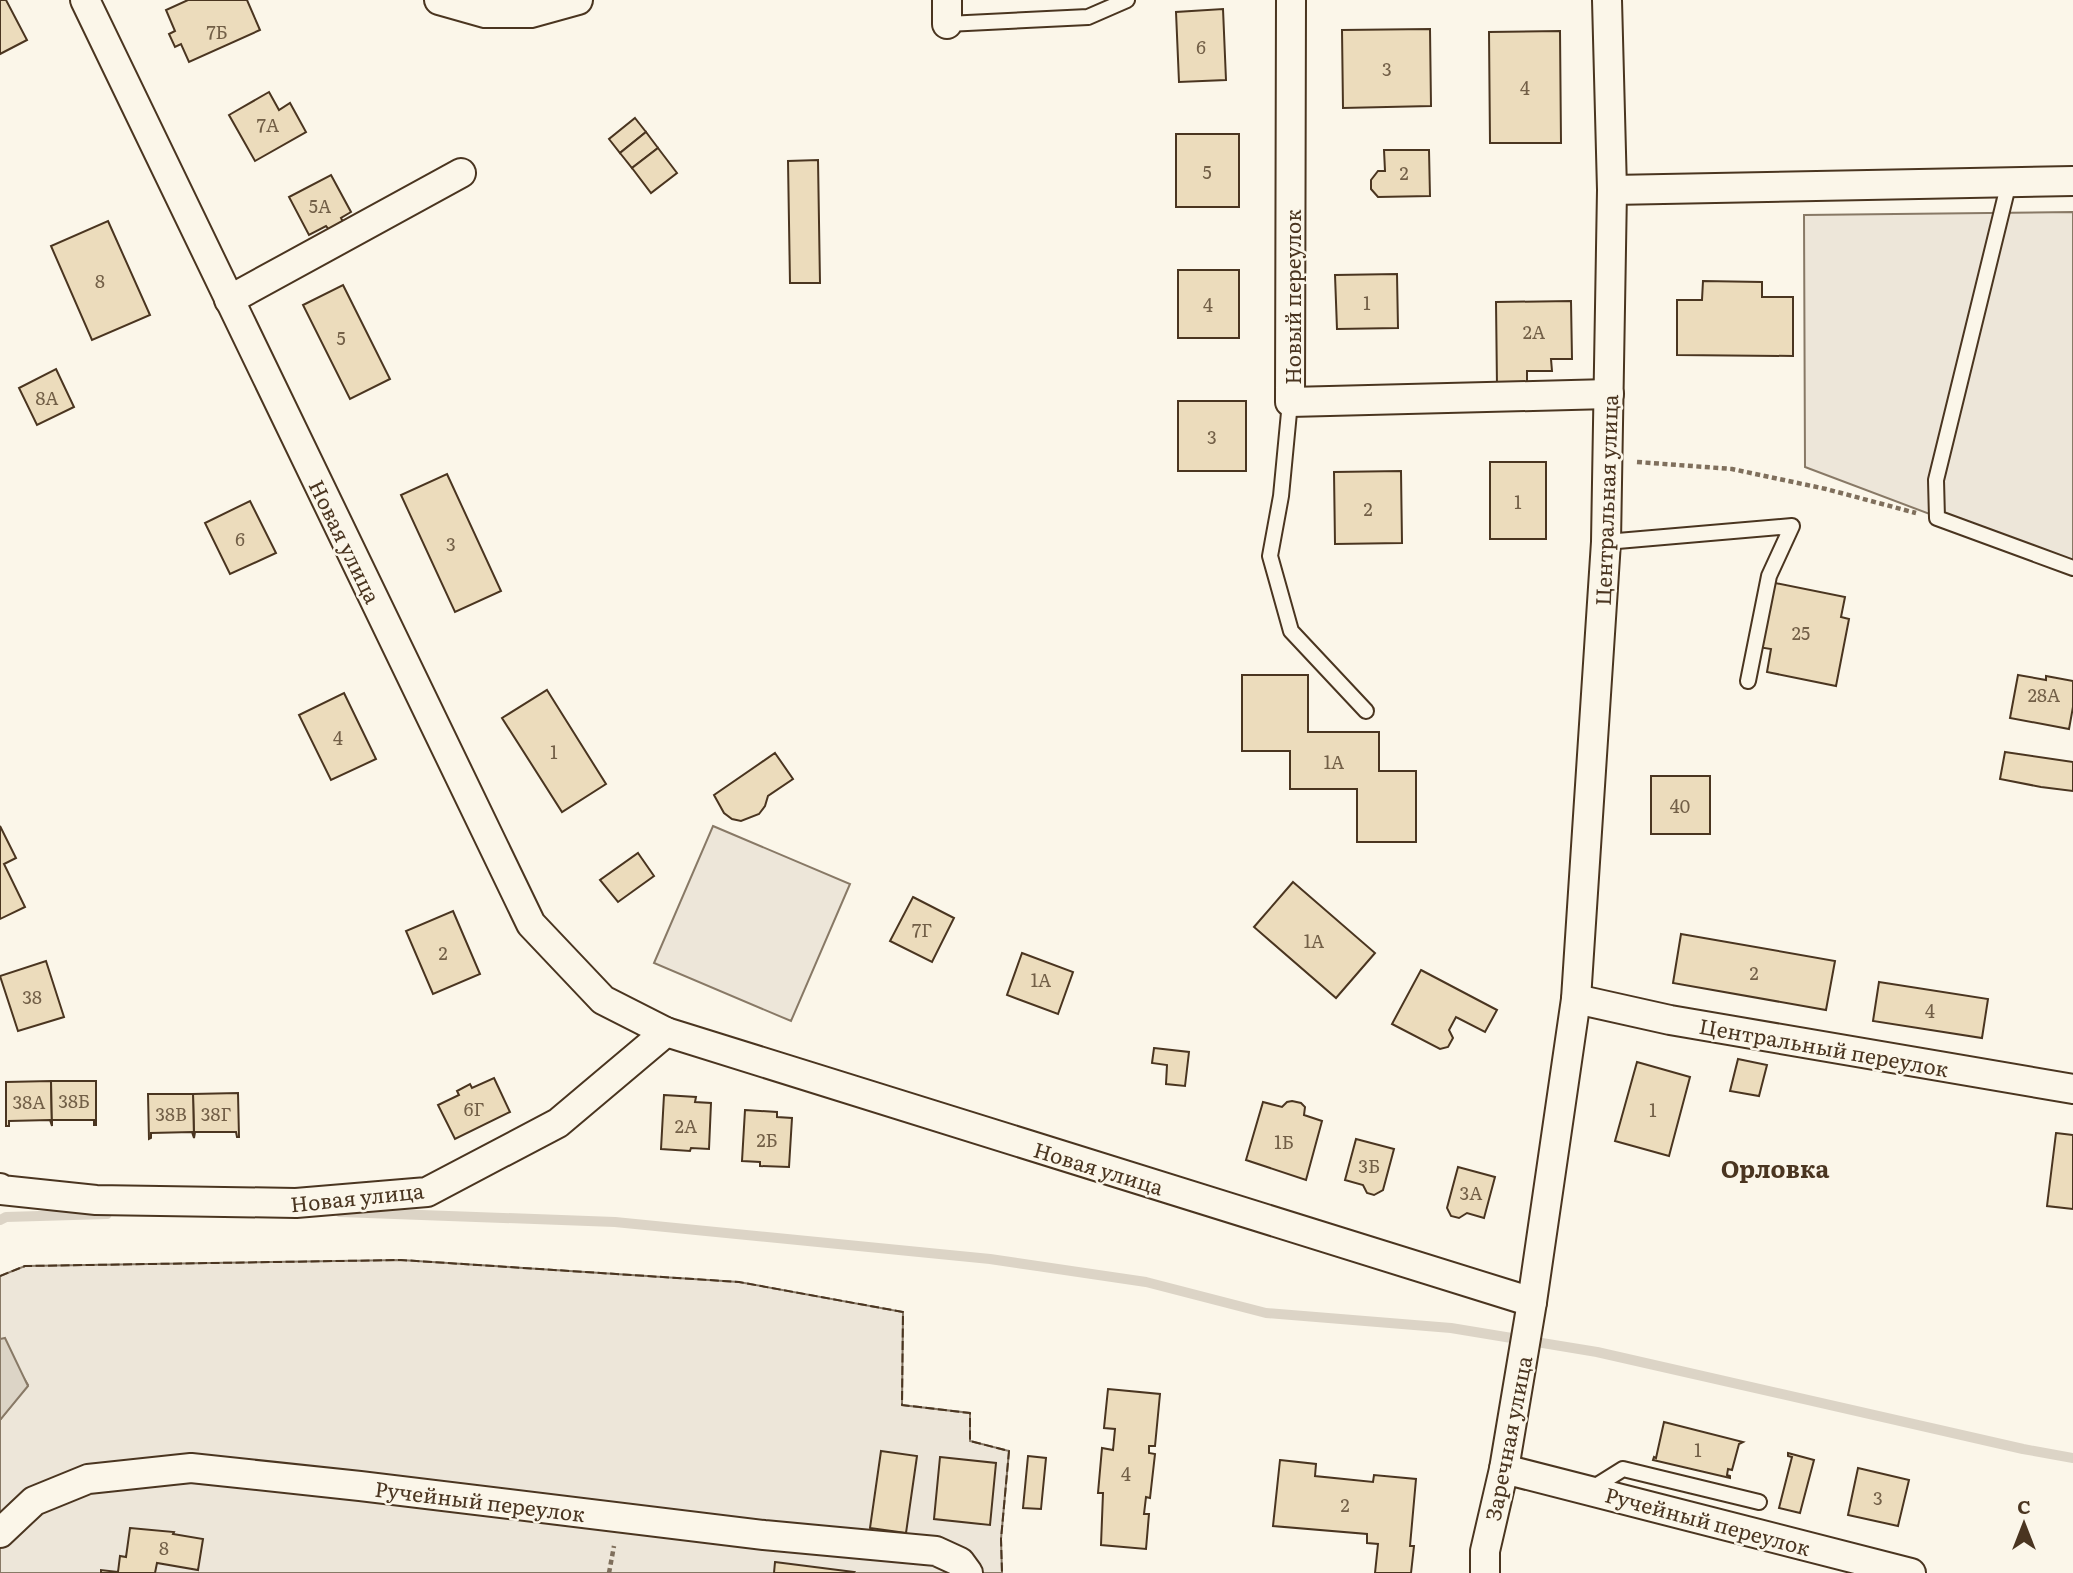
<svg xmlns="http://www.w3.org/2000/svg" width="2073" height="1573" font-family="Literata,serif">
	<rect width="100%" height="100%" fill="#fbf6e9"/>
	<!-- green -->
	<g fill="#ede6d9" stroke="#887966" stroke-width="2">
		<path d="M 2073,212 L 2073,568 L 1805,467 L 1804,215 Z"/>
		<path d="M 713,826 L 850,884 L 791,1021 L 654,963 Z"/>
		<path d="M 401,1260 L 739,1282 L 903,1312 L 902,1405 L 970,1413 L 970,1441 L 1009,1451 L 1001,1539 L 1002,1573 L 0,1573 L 0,1420 L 28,1385 L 0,1339 L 0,1276 L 25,1266 Z"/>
	</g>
	<!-- water -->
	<path fill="#dcd4c6" stroke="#887966" stroke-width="2" d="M 5,1338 L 28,1386 L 0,1420 L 0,1339 Z"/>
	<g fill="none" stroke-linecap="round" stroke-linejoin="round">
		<!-- stream -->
		<g stroke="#dcd4c6" stroke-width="10">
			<path d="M 340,1212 L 615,1222 L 990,1259 L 1146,1282 L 1266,1313 L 1451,1328 L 1597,1352 L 2023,1449 L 2073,1458"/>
			<path d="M 0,1220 L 6,1217 L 107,1214"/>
		</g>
	</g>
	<!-- building -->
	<g fill="#ecdcbc" stroke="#4a3520" stroke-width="2">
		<path d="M 0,0 L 6,0 L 27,40 L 0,54 Z"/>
		<path d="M 188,0 L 247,0 L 260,30 L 189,62 L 181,44 L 175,47 L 169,34 L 175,31 L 166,10 Z"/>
		<path d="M 1223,9 L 1226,80 L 1179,82 L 1176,12 Z"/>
		<path d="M 1430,29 L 1431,106 L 1343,108 L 1342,30 Z"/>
		<path d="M 1560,31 L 1561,143 L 1490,143 L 1489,32 Z"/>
		<path d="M 269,92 L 279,110 L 290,103 L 306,132 L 255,161 L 229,115 Z"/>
		<path d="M 635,118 L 646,132 L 620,153 L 609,139 Z"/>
		<path d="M 646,132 L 658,148 L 632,168 L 620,153 Z"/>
		<rect x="1176" y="134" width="63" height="73"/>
		<path d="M 658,148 L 677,173 L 651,193 L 632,168 Z"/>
		<path d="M 1384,150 L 1429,150 L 1430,196 L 1378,197 L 1371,189 L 1371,180 L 1378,171 L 1385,171 Z"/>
		<path d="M 818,160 L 820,283 L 790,283 L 788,161 Z"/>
		<path d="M 331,175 L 351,212 L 341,218 L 344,224 L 330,231 L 326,226 L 309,235 L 289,197 Z"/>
		<path d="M 108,221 L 150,315 L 92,340 L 51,246 Z"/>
		<rect x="1178" y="270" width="61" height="68"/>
		<path d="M 1397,274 L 1398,328 L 1337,329 L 1335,275 Z"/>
		<path d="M 1703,281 L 1762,282 L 1762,297 L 1793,297 L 1793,356 L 1677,355 L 1677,300 L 1702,300 Z"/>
		<path d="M 343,285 L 390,379 L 350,399 L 303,305 Z"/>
		<path d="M 1571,301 L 1572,359 L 1551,359 L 1552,371 L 1527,371 L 1527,385 L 1497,386 L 1496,302 Z"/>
		<path d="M 56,369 L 74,407 L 37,425 L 19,388 Z"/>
		<rect x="1178" y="401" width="68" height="70"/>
		<rect x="1490" y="462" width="56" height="77"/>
		<path d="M 1401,471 L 1402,543 L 1335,544 L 1334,472 Z"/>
		<path d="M 447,474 L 501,591 L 455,612 L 401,495 Z"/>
		<path d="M 250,501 L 276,553 L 230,574 L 205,523 Z"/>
		<path d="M 1765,581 L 1845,597 L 1841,617 L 1849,619 L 1836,686 L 1767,672 L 1771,649 L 1752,646 Z"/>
		<path d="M 1242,675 L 1308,675 L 1308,732 L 1379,732 L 1379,771 L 1416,771 L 1416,842 L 1357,842 L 1357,789 L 1290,789 L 1290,751 L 1242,751 Z"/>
		<path d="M 2018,675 L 2046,680 L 2046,676 L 2073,681 L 2073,707 L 2069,729 L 2010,718 Z"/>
		<path d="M 547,690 L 606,784 L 562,812 L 502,718 Z"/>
		<path d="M 344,693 L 376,759 L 331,780 L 299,715 Z"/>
		<path d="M 2005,752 L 2073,762 L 2073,791 L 2041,787 L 2000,779 Z"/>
		<path d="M 775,753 L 793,779 L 768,796 L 765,806 L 759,814 L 741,821 L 732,819 L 724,813 L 714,795 Z"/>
		<rect x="1651" y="776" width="59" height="58"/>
		<path d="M 0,826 L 16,858 L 4,864 L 25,907 L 0,919 Z"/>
		<path d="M 638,853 L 654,876 L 618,902 L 600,880 Z"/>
		<path d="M 1293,882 L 1375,953 L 1336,998 L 1254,927 Z"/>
		<path d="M 913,897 L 954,918 L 932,962 L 890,941 Z"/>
		<path d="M 453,911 L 480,974 L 433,994 L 406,931 Z"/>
		<path d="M 1681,934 L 1835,961 L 1826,1010 L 1673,983 Z"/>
		<path d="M 1022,953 L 1073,972 L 1058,1014 L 1007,995 Z"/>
		<path d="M 46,961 L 64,1017 L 18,1031 L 0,976 Z"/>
		<path d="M 1421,970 L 1497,1010 L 1485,1032 L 1456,1017 L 1449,1030 L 1453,1038 L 1448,1047 L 1440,1049 L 1392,1024 Z"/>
		<path d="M 1879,982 L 1988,999 L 1982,1038 L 1873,1021 Z"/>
		<path d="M 1154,1048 L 1189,1052 L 1185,1086 L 1166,1084 L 1167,1065 L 1152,1063 Z"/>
		<path d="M 1738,1059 L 1767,1065 L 1759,1096 L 1730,1091 Z"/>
		<path d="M 1637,1062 L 1690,1077 L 1669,1156 L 1615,1141 Z"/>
		<path d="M 494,1078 L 510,1112 L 455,1139 L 438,1105 L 459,1095 L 457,1091 L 470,1084 L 472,1088 Z"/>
		<path d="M 51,1081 L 52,1126 L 50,1120 L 9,1121 L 9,1126 L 6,1126 L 6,1082 Z"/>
		<path d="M 51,1081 L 96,1081 L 96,1125 L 94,1125 L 94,1120 L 52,1120 L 52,1126 Z"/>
		<path d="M 238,1093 L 239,1137 L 237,1137 L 236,1132 L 195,1132 L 194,1138 L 193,1094 Z"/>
		<path d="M 148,1094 L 193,1094 L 194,1138 L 192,1132 L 151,1133 L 151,1138 L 149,1139 Z"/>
		<path d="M 664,1095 L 696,1097 L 695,1102 L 711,1103 L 709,1149 L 691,1148 L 690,1151 L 661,1149 Z"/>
		<path d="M 1292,1101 L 1301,1103 L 1305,1107 L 1304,1115 L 1322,1121 L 1306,1180 L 1246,1160 L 1263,1102 L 1282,1107 L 1287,1102 Z"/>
		<path d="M 745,1110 L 777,1112 L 777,1117 L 792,1118 L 789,1167 L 760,1166 L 760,1162 L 742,1161 Z"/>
		<path d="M 2056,1133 L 2073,1135 L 2073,1209 L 2047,1206 Z"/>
		<path d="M 1356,1139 L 1394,1149 L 1383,1190 L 1374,1195 L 1367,1193 L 1363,1185 L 1345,1180 Z"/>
		<path d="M 1458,1167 L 1495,1177 L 1484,1218 L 1467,1213 L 1459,1218 L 1451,1216 L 1447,1208 Z"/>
		<path d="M 1108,1389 L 1160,1394 L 1155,1446 L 1149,1446 L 1149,1453 L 1155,1454 L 1150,1498 L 1146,1497 L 1144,1514 L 1149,1514 L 1146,1549 L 1101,1545 L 1103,1493 L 1098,1493 L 1102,1448 L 1113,1450 L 1115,1429 L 1104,1428 Z"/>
		<path d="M 1664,1422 L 1743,1442 L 1739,1444 L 1732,1470 L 1728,1469 L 1727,1475 L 1730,1476 L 1730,1478 L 1653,1460 L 1654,1457 L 1656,1458 Z"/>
		<path d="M 881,1451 L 917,1456 L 906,1533 L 870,1528 Z"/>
		<path d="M 1788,1453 L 1814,1460 L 1800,1513 L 1779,1508 L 1792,1457 L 1788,1456 Z"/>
		<path d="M 1028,1456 L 1046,1458 L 1041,1509 L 1023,1508 Z"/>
		<path d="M 940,1457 L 996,1463 L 990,1525 L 934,1519 Z"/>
		<path d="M 1280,1460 L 1316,1464 L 1315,1476 L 1373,1482 L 1374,1475 L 1416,1479 L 1410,1546 L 1414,1546 L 1411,1573 L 1375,1573 L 1378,1544 L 1367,1543 L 1367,1534 L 1273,1526 Z"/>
		<path d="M 1858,1468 L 1909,1480 L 1898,1526 L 1848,1515 Z"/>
		<path d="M 130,1528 L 174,1532 L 173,1534 L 203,1539 L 198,1570 L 157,1563 L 155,1573 L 101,1573 L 101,1570 L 118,1572 L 120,1556 L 126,1557 Z"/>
		<path d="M 775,1562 L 854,1572 L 853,1573 L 774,1573 Z"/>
	</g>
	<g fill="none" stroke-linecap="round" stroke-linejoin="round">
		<!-- lane casing -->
		<g stroke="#4a3520" stroke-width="18">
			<g id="lane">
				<path d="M 947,24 L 1088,17 L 1127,0"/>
				<path d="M 2009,182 L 1936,480 L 1937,518 L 2073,568"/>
				<path d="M 1290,402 L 1281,496 L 1270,556 L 1291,631 L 1366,711"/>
				<path d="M 1606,542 L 1792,526 L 1769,576 L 1748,681"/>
				<path d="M 1591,1489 L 1623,1469 L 1759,1502"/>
			</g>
		</g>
		<!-- street casing -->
		<g stroke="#4a3520" stroke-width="32">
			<g id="street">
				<path d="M 85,0 L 531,924 L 603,1000 L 666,1032 L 1532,1302"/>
				<path d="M 439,0 L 485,13 L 531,13 L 578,0"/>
				<path d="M 1291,0 L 1290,402 L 1609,394"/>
				<path d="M 947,24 L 947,0"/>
				<path d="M 1612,190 L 2073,181"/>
				<path d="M 229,300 L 461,173"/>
				<path d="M 1576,999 L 1670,1020 L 2073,1089"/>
				<path d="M 0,1188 L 1,1190 L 96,1200 L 296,1203 L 427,1192 L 558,1123 L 666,1032"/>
				<path d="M 1504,1469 L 1911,1573"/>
				<path d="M 0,1533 L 34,1501 L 88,1479 L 191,1468 L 360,1486 L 764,1535 L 936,1551 L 960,1562 L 968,1573"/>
				<path d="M 1485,1573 L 1485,1551 L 1504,1469 L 1532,1302 L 1576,999 L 1606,542 L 1612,190 L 1607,0"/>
			</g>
		</g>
		<!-- path -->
		<g stroke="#7f6f5c" stroke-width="4.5" stroke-dasharray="5 3.5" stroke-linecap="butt">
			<path d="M 1637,462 L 1732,469 L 1826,489 L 1916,513"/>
			<path d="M 609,1573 L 614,1546"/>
		</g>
		<!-- lane -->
		<use href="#lane" stroke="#fbf6e9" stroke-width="14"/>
		<!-- street -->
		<use href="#street" stroke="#fbf6e9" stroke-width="28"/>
		<!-- fence -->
		<path stroke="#4a3520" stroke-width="2" stroke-dasharray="9 3.5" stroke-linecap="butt" d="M 0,1276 L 25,1266 L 401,1260 L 739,1282 L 903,1312 L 902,1405 L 970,1413 L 970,1441 L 1009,1451 L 1001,1539 L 1002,1573"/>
	</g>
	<g text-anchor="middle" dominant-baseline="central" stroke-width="5" stroke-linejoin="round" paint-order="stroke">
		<!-- number labels -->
		<g font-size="18" fill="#725f47">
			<text x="217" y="31">7Б</text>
			<text x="1201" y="46">6</text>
			<text x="1387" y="68">3</text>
			<text x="1525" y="87">4</text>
			<text x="268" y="124">7А</text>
			<text x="1207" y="171">5</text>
			<text x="1404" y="172">2</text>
			<text x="320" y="205">5А</text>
			<text x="100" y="280">8</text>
			<text x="1367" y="302">1</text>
			<text x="1208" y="304">4</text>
			<text x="1534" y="331">2А</text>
			<text x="341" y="337">5</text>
			<text x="47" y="397">8А</text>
			<text x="1212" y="436">3</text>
			<text x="1518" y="501">1</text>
			<text x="1368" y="508">2</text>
			<text x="240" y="538">6</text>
			<text x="451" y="543">3</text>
			<text x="1801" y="632">25</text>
			<text x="2044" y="694">28А</text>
			<text x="338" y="737">4</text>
			<text x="554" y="751">1</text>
			<text x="1334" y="761">1А</text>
			<text x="1680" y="805">40</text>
			<text x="922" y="929">7Г</text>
			<text x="1314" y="940">1А</text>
			<text x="443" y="952">2</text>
			<text x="1754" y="972">2</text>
			<text x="1041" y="979">1А</text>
			<text x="32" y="996">38</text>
			<text x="1930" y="1010">4</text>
			<text x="74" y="1100">38Б</text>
			<text x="29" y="1101">38А</text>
			<text x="474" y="1108">6Г</text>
			<text x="1653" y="1109">1</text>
			<text x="171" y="1113">38В</text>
			<text x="216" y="1113">38Г</text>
			<text x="686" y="1125">2А</text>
			<text x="767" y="1139">2Б</text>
			<text x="1284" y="1141">1Б</text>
			<text x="1369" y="1165">3Б</text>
			<text x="1471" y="1192">3А</text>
			<text x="1698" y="1449">1</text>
			<text x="1126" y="1473">4</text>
			<text x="1878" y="1497">3</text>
			<text x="1345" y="1504">2</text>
			<text x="164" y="1547">8</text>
		</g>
		<!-- street labels -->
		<g font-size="21" fill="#4a3520" stroke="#fbf6e9">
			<text transform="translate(1291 297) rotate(-90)">Новый переулок</text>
			<text transform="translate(1605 500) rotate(-88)">Центральная улица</text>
			<text transform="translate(346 541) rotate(64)">Новая улица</text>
			<text transform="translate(1824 1046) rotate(10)">Центральный переулок</text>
			<text transform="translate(1099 1167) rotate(17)">Новая улица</text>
			<text transform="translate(357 1196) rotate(-6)">Новая улица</text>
			<text transform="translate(1507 1438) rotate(-79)">Заречная улица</text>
			<text transform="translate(480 1500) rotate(7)">Ручейный переулок</text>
			<text transform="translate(1708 1520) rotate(15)">Ручейный переулок</text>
		</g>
		<!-- quarter labels -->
		<g font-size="24" font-weight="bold" fill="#4a3520" stroke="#fbf6e9">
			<text x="1775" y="1167">Орловка</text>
		</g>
	</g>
	<!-- north arrow -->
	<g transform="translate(2024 1524)" stroke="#fbf6e9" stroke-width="5" paint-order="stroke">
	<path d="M0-5L12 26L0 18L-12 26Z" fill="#4a3520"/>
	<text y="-10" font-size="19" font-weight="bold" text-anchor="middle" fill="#4a3520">С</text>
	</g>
</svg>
